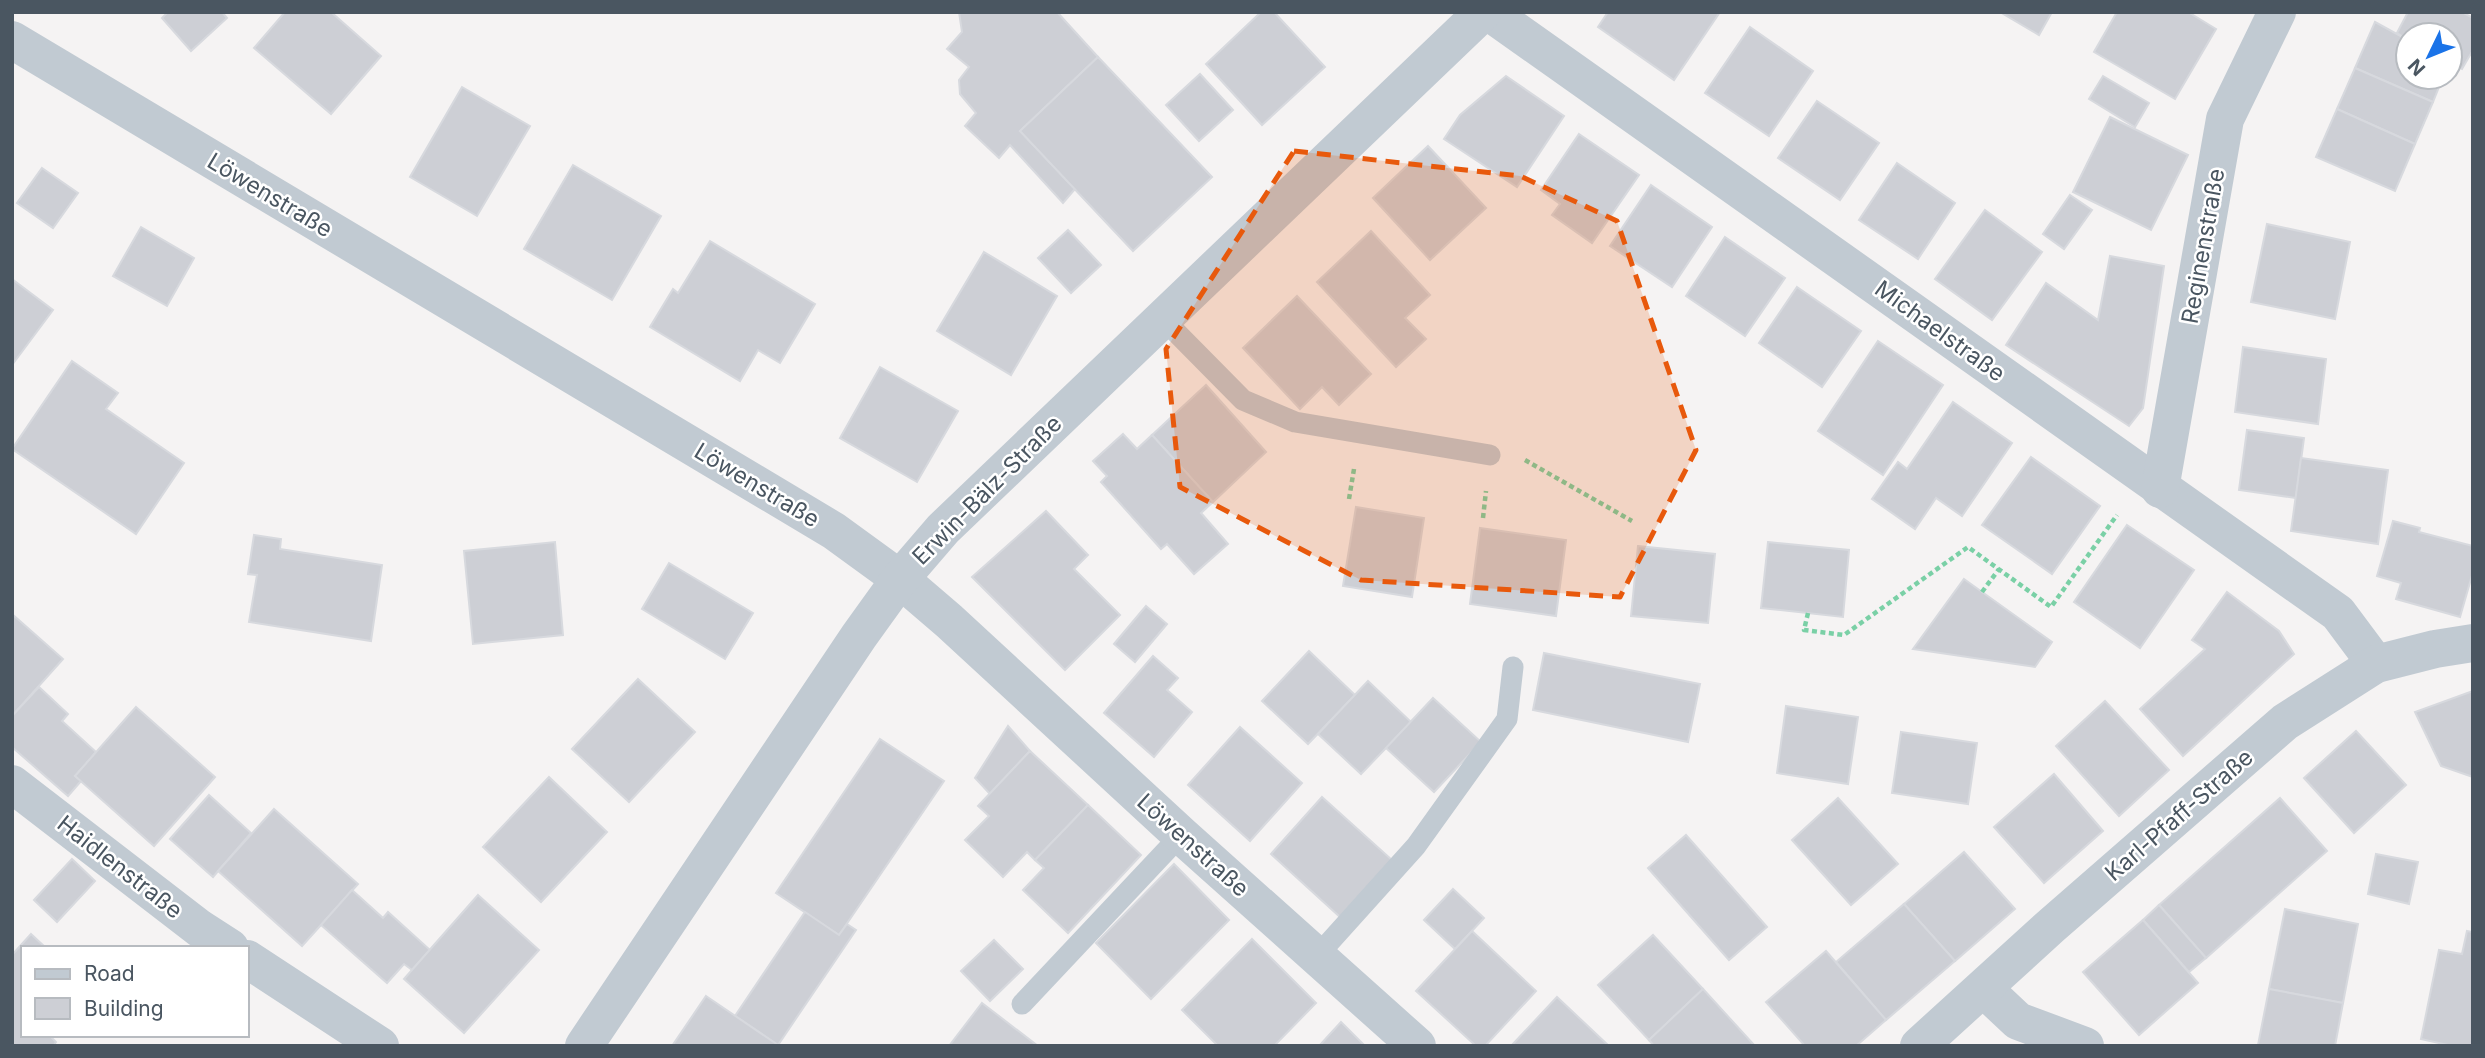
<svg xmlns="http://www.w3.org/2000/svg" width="2485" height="1058" font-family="Inter,sans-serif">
	<rect width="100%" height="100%" fill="#f5f3f3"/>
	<!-- building -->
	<g fill="#cdcfd5" stroke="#d7d9de" stroke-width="2">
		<path d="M 168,12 L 222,12 L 227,18 L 191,51 L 162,18 Z"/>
		<path d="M 285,12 L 331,12 L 381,56 L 331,114 L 254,48 Z"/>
		<path d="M 1057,12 L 1098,57 L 1020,131 L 1075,189 L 1063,203 L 1010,145 L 999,158 L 965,126 L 976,113 L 960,94 L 959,80 L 969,67 L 947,49 L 962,32 L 959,12 Z"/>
		<path d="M 1261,12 L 1274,12 L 1325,67 L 1262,125 L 1206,64 Z"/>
		<path d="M 1608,12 L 1720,12 L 1674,80 L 1598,27 Z"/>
		<path d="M 2000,12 L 2052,12 L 2039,35 Z"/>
		<path d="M 2117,12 L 2188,12 L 2216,29 L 2175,99 L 2094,52 Z"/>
		<path d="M 2408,12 L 2462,12 L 2473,18 L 2473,50 L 2462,69 L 2450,62 L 2450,35 L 2408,35 L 2408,40 L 2397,33 Z"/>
		<path d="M 2375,22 L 2408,40 L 2408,77 L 2443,77 L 2433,102 L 2355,68 Z"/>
		<path d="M 1750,27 L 1813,71 L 1769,136 L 1705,93 Z"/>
		<path d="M 1098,57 L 1212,177 L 1133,251 L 1020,131 Z"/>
		<path d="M 2355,68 L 2433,102 L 2415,144 L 2337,109 Z"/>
		<path d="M 1200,74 L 1233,110 L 1199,141 L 1166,105 Z"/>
		<path d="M 1506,76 L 1564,116 L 1517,187 L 1444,139 L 1460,115 Z"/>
		<path d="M 2103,76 L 2149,103 L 2135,127 L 2089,99 Z"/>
		<path d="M 462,87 L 530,126 L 477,216 L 410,177 Z"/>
		<path d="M 1817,101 L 1879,143 L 1840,200 L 1778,158 Z"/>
		<path d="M 2337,109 L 2415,144 L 2395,191 L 2316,157 Z"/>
		<path d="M 2110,117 L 2188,155 L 2151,230 L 2073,192 Z"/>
		<path d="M 1579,134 L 1639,175 L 1592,243 L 1552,215 L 1560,204 L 1541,190 Z"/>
		<path d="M 1428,146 L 1486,208 L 1430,260 L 1373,198 Z"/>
		<path d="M 1897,163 L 1955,203 L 1918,259 L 1859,220 Z"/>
		<path d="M 573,165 L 661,216 L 612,300 L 524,249 Z"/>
		<path d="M 42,168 L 78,193 L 53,228 L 17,203 Z"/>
		<path d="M 1651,185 L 1712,227 L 1672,287 L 1610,246 Z"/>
		<path d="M 2070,195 L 2092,210 L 2064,249 L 2043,234 Z"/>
		<path d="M 1985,210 L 2042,252 L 1992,320 L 1935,279 Z"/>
		<path d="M 2267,224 L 2350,242 L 2335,319 L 2251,302 Z"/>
		<path d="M 141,227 L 194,258 L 167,306 L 113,276 Z"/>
		<path d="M 1068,230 L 1101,265 L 1071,293 L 1038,258 Z"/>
		<path d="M 1371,231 L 1430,295 L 1405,318 L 1426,339 L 1396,367 L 1317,282 Z"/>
		<path d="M 1725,237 L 1785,278 L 1745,336 L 1686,296 Z"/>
		<path d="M 710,241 L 815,304 L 780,363 L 758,350 L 740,381 L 650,327 L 673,289 L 678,293 Z"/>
		<path d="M 984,252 L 1057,296 L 1011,375 L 937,331 Z"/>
		<path d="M 2110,256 L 2164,266 L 2143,408 L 2129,426 L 2006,345 L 2046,283 L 2098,320 Z"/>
		<path d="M 12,279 L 53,310 L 12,365 Z"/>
		<path d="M 1797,287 L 1861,331 L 1822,387 L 1759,343 Z"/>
		<path d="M 1297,296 L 1371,374 L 1339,405 L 1322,387 L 1300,409 L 1243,348 Z"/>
		<path d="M 1878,341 L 1943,385 L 1883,475 L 1818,431 Z"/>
		<path d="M 2243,347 L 2326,359 L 2318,424 L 2235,412 Z"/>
		<path d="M 72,361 L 118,393 L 106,409 L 184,463 L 136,534 L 12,449 Z"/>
		<path d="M 880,367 L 958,411 L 917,482 L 840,438 Z"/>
		<path d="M 1206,385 L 1266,452 L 1213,502 L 1152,435 Z"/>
		<path d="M 1953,402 L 2012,443 L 1962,516 L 1936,498 L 1915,529 L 1872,499 L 1898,462 L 1907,469 Z"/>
		<path d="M 2247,430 L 2304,438 L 2296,498 L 2239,490 Z"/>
		<path d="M 1123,434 L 1137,449 L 1152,435 L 1213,502 L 1201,513 L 1228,544 L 1194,574 L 1167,544 L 1161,549 L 1101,482 L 1107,476 L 1093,461 Z"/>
		<path d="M 2031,457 L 2100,506 L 2052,574 L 1982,525 Z"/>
		<path d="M 2301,458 L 2388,470 L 2378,544 L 2291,531 Z"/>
		<path d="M 1356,507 L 1424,518 L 1412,597 L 1343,586 Z"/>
		<path d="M 1046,511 L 1088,555 L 1074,569 L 1120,615 L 1065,670 L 972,577 Z"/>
		<path d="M 2393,521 L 2420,528 L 2419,532 L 2473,546 L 2473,572 L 2460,617 L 2396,599 L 2401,583 L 2377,576 Z"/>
		<path d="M 2127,525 L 2194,570 L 2140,648 L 2074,602 Z"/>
		<path d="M 1480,528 L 1566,540 L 1556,616 L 1470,604 Z"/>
		<path d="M 254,535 L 281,539 L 280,549 L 382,565 L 371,641 L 249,622 L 257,575 L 248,574 Z"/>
		<path d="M 555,542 L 563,635 L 473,644 L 464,551 Z"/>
		<path d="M 1768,542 L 1849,550 L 1843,617 L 1761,608 Z"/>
		<path d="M 1638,546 L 1715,554 L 1708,623 L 1631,616 Z"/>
		<path d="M 669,563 L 753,613 L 725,659 L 642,609 Z"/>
		<path d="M 1964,579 L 2052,642 L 2035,667 L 1913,649 Z"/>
		<path d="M 2227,592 L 2279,631 L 2294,654 L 2183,756 L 2140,709 L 2205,649 L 2192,640 Z"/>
		<path d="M 1146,606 L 1167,624 L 1135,662 L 1114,644 Z"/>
		<path d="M 12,614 L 63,659 L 12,716 Z"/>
		<path d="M 1309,651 L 1355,695 L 1308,744 L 1262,701 Z"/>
		<path d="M 1544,653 L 1700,684 L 1688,742 L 1533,710 Z"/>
		<path d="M 1153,656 L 1178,678 L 1167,690 L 1192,712 L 1154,757 L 1104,713 Z"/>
		<path d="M 638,679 L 695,732 L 629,802 L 572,749 Z"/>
		<path d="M 1368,681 L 1411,722 L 1361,774 L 1318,734 Z"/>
		<path d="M 39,687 L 68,714 L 62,721 L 96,752 L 75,776 L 81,781 L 68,796 L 12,747 L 12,716 Z"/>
		<path d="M 2473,691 L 2473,777 L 2441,766 L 2415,712 Z"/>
		<path d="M 1433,698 L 1481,742 L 1434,792 L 1386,748 Z"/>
		<path d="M 2105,701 L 2169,770 L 2119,816 L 2056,746 Z"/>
		<path d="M 1786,706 L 1858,717 L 1848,784 L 1777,773 Z"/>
		<path d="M 136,707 L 215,777 L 154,846 L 75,776 Z"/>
		<path d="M 1008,726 L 1030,751 L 990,794 L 975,778 Z"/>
		<path d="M 1240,727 L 1302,783 L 1250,841 L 1188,785 Z"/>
		<path d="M 2356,731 L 2406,785 L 2354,833 L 2304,778 Z"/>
		<path d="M 1901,732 L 1977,743 L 1968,804 L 1892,793 Z"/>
		<path d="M 880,739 L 944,781 L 839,935 L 776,893 Z"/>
		<path d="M 1030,751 L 1088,805 L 1035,860 L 1027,852 L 1003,877 L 965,840 L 989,816 L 978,806 Z"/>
		<path d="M 2054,774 L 2103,831 L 2044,883 L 1994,827 Z"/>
		<path d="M 549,777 L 607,832 L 541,902 L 483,847 Z"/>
		<path d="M 209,795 L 251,833 L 213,877 L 170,839 Z"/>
		<path d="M 1322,797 L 1392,860 L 1340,917 L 1271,854 Z"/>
		<path d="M 1838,798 L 1898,864 L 1851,905 L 1792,840 Z"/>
		<path d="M 2280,798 L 2327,851 L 2206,958 L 2159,905 Z"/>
		<path d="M 1088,805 L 1141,855 L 1068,933 L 1023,890 L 1044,868 L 1035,860 Z"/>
		<path d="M 274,809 L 358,884 L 302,946 L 218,871 Z"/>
		<path d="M 1686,835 L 1767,927 L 1729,960 L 1648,868 Z"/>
		<path d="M 1964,852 L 2015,909 L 1955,961 L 1904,904 Z"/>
		<path d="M 2376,854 L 2418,862 L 2409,904 L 2368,894 Z"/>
		<path d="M 72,859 L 95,881 L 57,922 L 34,900 Z"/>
		<path d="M 1174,864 L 1229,920 L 1151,999 L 1096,943 Z"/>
		<path d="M 1453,889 L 1484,918 L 1455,949 L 1424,920 Z"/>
		<path d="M 352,890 L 383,918 L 388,912 L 430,950 L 412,970 L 404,964 L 387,983 L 321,925 Z"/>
		<path d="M 478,895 L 539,950 L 464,1033 L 404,979 Z"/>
		<path d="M 1904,904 L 1955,961 L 1886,1020 L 1836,962 Z"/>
		<path d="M 2159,905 L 2206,958 L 2189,972 L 2143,920 Z"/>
		<path d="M 2285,909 L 2358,924 L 2343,1003 L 2269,989 Z"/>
		<path d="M 805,912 L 839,935 L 847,924 L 856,930 L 778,1045 L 735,1016 Z"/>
		<path d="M 2143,920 L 2198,983 L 2139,1035 L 2083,972 Z"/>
		<path d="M 1472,931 L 1536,991 L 1485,1046 L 1476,1046 L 1416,991 Z"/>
		<path d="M 2467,931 L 2473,932 L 2473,1046 L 2452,1046 L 2421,1039 L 2439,950 L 2462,954 Z"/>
		<path d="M 31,934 L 46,948 L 23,948 L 23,1035 L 49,1035 L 56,1042 L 53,1046 L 12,1046 L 12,955 Z"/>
		<path d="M 1653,935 L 1703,989 L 1649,1040 L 1598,985 Z"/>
		<path d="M 1252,939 L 1316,1003 L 1274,1046 L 1218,1046 L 1182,1010 Z"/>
		<path d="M 994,940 L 1023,969 L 990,1001 L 961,971 Z"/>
		<path d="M 1826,951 L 1886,1020 L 1856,1046 L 1805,1046 L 1766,1002 Z"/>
		<path d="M 1703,989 L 1755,1046 L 1654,1046 L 1649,1040 Z"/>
		<path d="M 2269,989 L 2343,1003 L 2335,1046 L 2258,1045 Z"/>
		<path d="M 706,996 L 778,1045 L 778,1046 L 672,1046 Z"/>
		<path d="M 1557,997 L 1609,1046 L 1511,1046 Z"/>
		<path d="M 982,1003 L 1038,1046 L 949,1046 Z"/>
		<path d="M 1341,1022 L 1365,1046 L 1319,1046 Z"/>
	</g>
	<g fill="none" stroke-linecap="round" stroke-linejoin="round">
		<!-- path -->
		<g stroke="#7ad0a6" stroke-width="4.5" stroke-dasharray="5 3.5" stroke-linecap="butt">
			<path d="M 1525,460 L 1632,521"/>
			<path d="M 1349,499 L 1354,469"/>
			<path d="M 1483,518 L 1486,491"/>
			<path d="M 1982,592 L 1999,569"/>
			<path d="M 1808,613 L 1804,630 L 1844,635 L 1968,547 L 2051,607 L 2117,515"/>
		</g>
		<!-- lane -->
		<g stroke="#c1cad2" stroke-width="21">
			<path d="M 1163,319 L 1243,400 L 1295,422 L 1490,455"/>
			<path d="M 1317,956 L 1416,846 L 1507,719 L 1513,667"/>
			<path d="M 1022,1004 L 1181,835"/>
		</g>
		<!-- street -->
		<g stroke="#c1cad2" stroke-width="38">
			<path d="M 1489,12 L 2338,613 L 2376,664"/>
			<path d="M 12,40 L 834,531 L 900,579 L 949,621 L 1181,835 L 1417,1046"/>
			<path d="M 2160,489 L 2225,119 L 2277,12"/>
			<path d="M 12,784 L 199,928 L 230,948"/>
			<path d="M 247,959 L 380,1046"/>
			<path d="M 1984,989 L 2018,1021 L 2085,1046"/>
			<path d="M 584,1046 L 859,636 L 900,579 L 943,529 L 1483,12"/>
			<path d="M 1919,1046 L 2051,926 L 2285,722 L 2376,664 L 2435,649 L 2473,643"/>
		</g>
	</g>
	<!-- marked area -->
	<path fill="#e8590c" fill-opacity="0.2" stroke="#e8590c" stroke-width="5" stroke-dasharray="14 9" stroke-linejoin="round" d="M 1294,151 L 1520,176 L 1617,221 L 1696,450 L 1620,597 L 1361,580 L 1180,487 L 1166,349 Z"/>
	<g text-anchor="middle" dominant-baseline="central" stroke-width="5" stroke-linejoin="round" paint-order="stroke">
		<!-- street labels -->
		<g font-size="23" fill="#4a5661" stroke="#fff">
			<text transform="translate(270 195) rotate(31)">Löwenstraße</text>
			<text transform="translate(2203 246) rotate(-80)">Reginenstraße</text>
			<text transform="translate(1940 331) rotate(36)">Michaelstraße</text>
			<text transform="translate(757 485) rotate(31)">Löwenstraße</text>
			<text transform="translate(987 490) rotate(-45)">Erwin-Bälz-Straße</text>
			<text transform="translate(2179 815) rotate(-41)">Karl-Pfaff-Straße</text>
			<text transform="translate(1193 845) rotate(42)">Löwenstraße</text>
			<text transform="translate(120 867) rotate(38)">Haidlenstraße</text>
		</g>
	</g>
	<!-- border -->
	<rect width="2485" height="1058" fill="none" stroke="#4a5661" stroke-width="28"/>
	<!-- legend -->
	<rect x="21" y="946" width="228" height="91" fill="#ffffff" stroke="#b7bbc0" stroke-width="2"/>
	<rect x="35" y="969" width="35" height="10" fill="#c1cad2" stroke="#b7bbc0" stroke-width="2"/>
	<text x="84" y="981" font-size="21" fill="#4a5661">Road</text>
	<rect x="35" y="998" width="35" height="21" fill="#cdcfd5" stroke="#b7bbc0" stroke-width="2"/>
	<text x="84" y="1016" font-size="21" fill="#4a5661">Building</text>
	<!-- north arrow -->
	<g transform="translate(2429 56) rotate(227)"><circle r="33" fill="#ffffff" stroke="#b7bbc0" stroke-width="2"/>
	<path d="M0-5L12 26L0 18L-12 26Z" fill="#1a73e8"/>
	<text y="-10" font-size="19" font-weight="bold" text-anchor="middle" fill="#4a5661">N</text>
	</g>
</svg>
